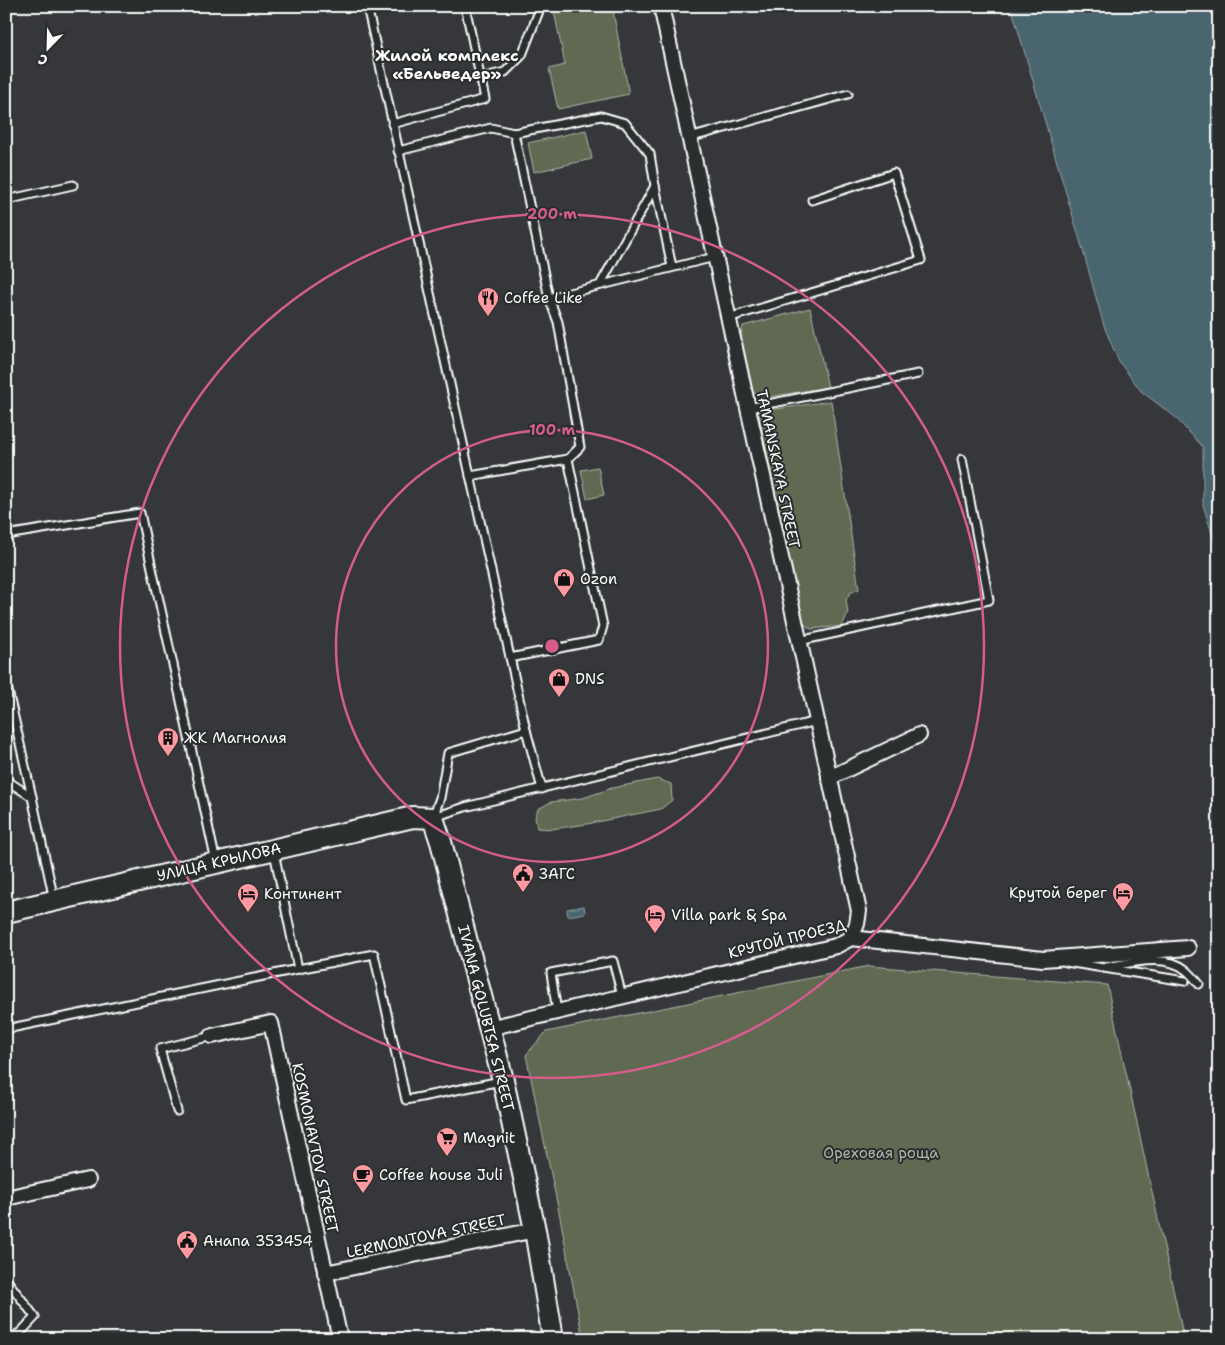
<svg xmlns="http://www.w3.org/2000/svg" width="1225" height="1345" font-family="'Shantell Sans',sans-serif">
	<rect width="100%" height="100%" fill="#36373b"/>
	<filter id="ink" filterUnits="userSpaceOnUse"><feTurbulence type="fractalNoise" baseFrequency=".02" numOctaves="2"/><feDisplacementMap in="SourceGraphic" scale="10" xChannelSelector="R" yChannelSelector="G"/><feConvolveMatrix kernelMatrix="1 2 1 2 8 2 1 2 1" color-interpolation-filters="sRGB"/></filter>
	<g filter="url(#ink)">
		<!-- green -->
		<g fill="#606b52" stroke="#b0b5a8">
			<path d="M 553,6 L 612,6 L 629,94 L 558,109 L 549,69 L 565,65 Z"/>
			<path d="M 586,130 L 592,159 L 534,172 L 528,143 Z"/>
			<path d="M 810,308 L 828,387 L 763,398 L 753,392 L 740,339 L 743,326 Z"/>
			<path d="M 831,401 L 859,589 L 850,593 L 846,600 L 848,613 L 842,626 L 811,629 L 801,622 L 759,416 L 762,411 Z"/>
			<path d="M 598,467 L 604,495 L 587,499 L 581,470 Z"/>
			<path d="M 657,779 L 671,784 L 672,800 L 661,809 L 587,824 L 552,829 L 537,828 L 535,817 L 538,809 L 551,802 L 583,798 L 612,788 Z"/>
			<path d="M 869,966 L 1107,985 L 1184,1339 L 583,1339 L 560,1217 L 526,1055 L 546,1032 Z"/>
		</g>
		<!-- water -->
		<g fill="#4a656f" stroke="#92a3a9">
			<path d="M 1011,6 L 1219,6 L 1219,555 L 1203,505 L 1203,447 L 1174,416 L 1142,392 L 1119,362 L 1104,326 L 1084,254 Z"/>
			<path d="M 584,906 L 585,913 L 568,916 L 567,909 Z"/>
		</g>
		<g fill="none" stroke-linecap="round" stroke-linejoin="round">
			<!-- lane casing -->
			<g stroke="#fff" stroke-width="11">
				<g id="lane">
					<path d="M 367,6 L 526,730 L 448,753 L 440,798 L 433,817"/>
					<path d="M 480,78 L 505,72 L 522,55 L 541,6"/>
					<path d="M 392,124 L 485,99 L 465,6"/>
					<path d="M 514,133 L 549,298 L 715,257"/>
					<path d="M 689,138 L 848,94"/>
					<path d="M 398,151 L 491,128 L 514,133 L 601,116 L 625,123 L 650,154 L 655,186 L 672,267"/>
					<path d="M 6,200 L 73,185"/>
					<path d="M 600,285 L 655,186"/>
					<path d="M 728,318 L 921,260 L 894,173 L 812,200"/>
					<path d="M 748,408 L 918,374"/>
					<path d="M 470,476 L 568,459 L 580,447 L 558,322 L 549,298"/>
					<path d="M 6,535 L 140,513 L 216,862"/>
					<path d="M 799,641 L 989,600 L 962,459"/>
					<path d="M 510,658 L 599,640 L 603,626 L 568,459"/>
					<path d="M 6,682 L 32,797"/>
					<path d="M 526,730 L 542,789"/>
					<path d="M 6,780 L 32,797 L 54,900"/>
					<path d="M 434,817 L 465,807 L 817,721"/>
					<path d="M 274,852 L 298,969 L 374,954 L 406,1100 L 501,1081"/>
					<path d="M 1066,962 L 1185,981"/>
					<path d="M 1106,967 C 1130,963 1166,953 1186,970 C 1191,974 1195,979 1199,984"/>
					<path d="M 557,1012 L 551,973 L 613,961 L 622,996"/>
					<path d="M 6,1029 L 298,969"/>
					<path d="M 177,1111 L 160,1049 L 212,1036"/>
					<path d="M 6,1279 L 35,1317 L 21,1332 L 9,1339"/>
				</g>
			</g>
			<!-- street casing -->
			<g stroke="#fff" stroke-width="18">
				<g id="street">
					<path d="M 661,6 L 748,408 L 859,911 L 857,924 L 851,938"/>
					<path d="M 829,778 L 919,735"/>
					<path d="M 489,1028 L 836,946 L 851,938 L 1043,959 L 1188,948"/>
					<path d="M 212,1036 L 271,1023 L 340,1339"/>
					<path d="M 6,1198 L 88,1180"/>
					<path d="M 325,1273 L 535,1230"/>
				</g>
			</g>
			<!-- secondary casing -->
			<g stroke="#fff" stroke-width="24">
				<path id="secondary" d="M 6,912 L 413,817 L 433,818 L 441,842 L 503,1080 L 535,1230 L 553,1339"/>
			</g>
			<!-- lane -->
			<use href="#lane" stroke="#2a2d2e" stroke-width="7"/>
			<!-- street -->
			<use href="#street" stroke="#2a2d2e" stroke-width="14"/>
			<!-- secondary -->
			<use href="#secondary" stroke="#2a2d2e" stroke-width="20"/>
		</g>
	</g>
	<!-- distance rings -->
	<g fill="none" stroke="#d45d8c" stroke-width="2.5">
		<circle cx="552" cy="646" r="216"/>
		<circle cx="552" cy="646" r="432"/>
	</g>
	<!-- icons -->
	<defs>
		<g id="restaurant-pin" transform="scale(1.125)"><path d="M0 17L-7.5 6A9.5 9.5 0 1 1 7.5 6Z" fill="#ff9aa2" stroke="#2a2d2e"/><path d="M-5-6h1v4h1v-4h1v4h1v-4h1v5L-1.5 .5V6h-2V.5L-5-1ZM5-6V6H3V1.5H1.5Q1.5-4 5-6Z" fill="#111"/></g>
		<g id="shop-pin" transform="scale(1.125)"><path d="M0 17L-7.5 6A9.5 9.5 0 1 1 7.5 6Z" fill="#ff9aa2" stroke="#2a2d2e"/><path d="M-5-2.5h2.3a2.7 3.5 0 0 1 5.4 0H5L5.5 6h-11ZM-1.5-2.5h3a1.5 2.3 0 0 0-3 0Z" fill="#111"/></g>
		<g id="building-pin" transform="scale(1.125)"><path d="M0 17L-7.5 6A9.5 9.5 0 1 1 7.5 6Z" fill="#ff9aa2" stroke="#2a2d2e"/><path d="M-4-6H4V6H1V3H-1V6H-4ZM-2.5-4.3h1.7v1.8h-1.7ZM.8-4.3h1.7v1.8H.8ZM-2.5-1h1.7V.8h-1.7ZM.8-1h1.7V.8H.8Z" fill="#111"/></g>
		<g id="civic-pin" transform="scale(1.125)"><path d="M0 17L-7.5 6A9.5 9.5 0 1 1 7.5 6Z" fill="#ff9aa2" stroke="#2a2d2e"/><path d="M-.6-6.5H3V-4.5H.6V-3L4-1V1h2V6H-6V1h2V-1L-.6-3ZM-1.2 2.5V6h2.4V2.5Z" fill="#111"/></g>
		<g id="hotel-pin" transform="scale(1.125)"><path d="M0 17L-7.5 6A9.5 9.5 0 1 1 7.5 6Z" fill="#ff9aa2" stroke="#2a2d2e"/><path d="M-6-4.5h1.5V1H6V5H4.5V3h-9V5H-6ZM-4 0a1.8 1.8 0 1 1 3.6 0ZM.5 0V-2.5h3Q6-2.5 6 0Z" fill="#111"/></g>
		<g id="supermarket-pin" transform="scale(1.125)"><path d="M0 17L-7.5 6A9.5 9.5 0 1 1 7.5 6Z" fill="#ff9aa2" stroke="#2a2d2e"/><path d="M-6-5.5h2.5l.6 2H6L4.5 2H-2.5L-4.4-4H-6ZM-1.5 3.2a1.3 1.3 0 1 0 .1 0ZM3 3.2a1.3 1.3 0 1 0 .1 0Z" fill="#111"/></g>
		<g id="cafe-pin" transform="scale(1.125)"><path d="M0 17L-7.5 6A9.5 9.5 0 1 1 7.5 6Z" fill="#ff9aa2" stroke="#2a2d2e"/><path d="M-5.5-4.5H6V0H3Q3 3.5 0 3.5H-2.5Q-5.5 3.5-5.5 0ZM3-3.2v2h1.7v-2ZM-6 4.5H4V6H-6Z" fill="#111"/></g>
	</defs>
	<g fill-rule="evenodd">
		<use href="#restaurant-pin" x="488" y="298"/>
		<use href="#shop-pin" x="564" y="579"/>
		<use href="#shop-pin" x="559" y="679"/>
		<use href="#building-pin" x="168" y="738"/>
		<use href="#civic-pin" x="523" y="874"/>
		<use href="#hotel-pin" x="1123" y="893"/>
		<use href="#hotel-pin" x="248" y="894"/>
		<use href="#hotel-pin" x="655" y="915"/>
		<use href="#supermarket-pin" x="447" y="1138"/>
		<use href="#cafe-pin" x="363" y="1175"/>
		<use href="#civic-pin" x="187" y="1241"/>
	</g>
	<g text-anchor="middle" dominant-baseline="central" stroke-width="4" stroke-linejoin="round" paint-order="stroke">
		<!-- poi labels -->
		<g font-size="15" fill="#fff" stroke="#2a2d2e" text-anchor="start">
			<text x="504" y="298">Coffee Like</text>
			<text x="580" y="579">Ozon</text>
			<text x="575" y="679">DNS</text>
			<text x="184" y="738">ЖК Магнолия</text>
			<text x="539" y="874">ЗАГС</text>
			<text x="1107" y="893" text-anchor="end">Крутой берег</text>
			<text x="264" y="894">Континент</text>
			<text x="671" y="915">Villa park &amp; Spa</text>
			<text x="463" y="1138">Magnit</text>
			<text x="379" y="1175">Coffee house Juli</text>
			<text x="203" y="1241">Анапа 353454</text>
		</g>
		<!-- street labels -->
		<g font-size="15" fill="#fff" stroke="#2a2d2e">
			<text transform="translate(778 469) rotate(78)">TAMANSKAYA STREET</text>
			<text transform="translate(219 862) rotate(-13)">УЛИЦА КРЫЛОВА</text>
			<text transform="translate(787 939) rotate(-14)">КРУТОЙ ПРОЕЗД</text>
			<text transform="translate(486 1018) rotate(76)">IVANA GOLUBTSA STREET</text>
			<text transform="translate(315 1148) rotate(78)">KOSMONAVTOV STREET</text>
			<text transform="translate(426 1236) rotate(-12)">LERMONTOVA STREET</text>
		</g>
		<!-- park labels -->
		<g font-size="15" fill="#b0b5a8" stroke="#2a2d2e">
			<text x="881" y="1153">Ореховая роща</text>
		</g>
		<!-- neighbourhood labels -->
		<g font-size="16" font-weight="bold" fill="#fff" stroke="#2a2d2e">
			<text x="447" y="55">Жилой комплекс<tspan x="447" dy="18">«Бельведер»</tspan></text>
		</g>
	</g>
	<circle cx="552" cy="646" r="8" fill="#d45d8c" stroke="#2a2d2e" stroke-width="2.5"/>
	<g font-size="15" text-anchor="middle" font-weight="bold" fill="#d45d8c" stroke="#2a2d2e" stroke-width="4" stroke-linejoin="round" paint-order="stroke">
		<text x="552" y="219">200 m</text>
		<text x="552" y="435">100 m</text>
	</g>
	<!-- margin -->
	<rect width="1225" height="1345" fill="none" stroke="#2a2d2e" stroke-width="25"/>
	<rect x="12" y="12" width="1200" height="1320" fill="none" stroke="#fff" stroke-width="2" filter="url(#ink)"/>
	<!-- north arrow -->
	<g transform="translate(48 48) rotate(203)" stroke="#2a2d2e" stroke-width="4" paint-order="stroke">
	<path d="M0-4L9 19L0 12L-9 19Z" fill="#ffffff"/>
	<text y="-8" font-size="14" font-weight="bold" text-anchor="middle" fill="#ffffff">С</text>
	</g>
</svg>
